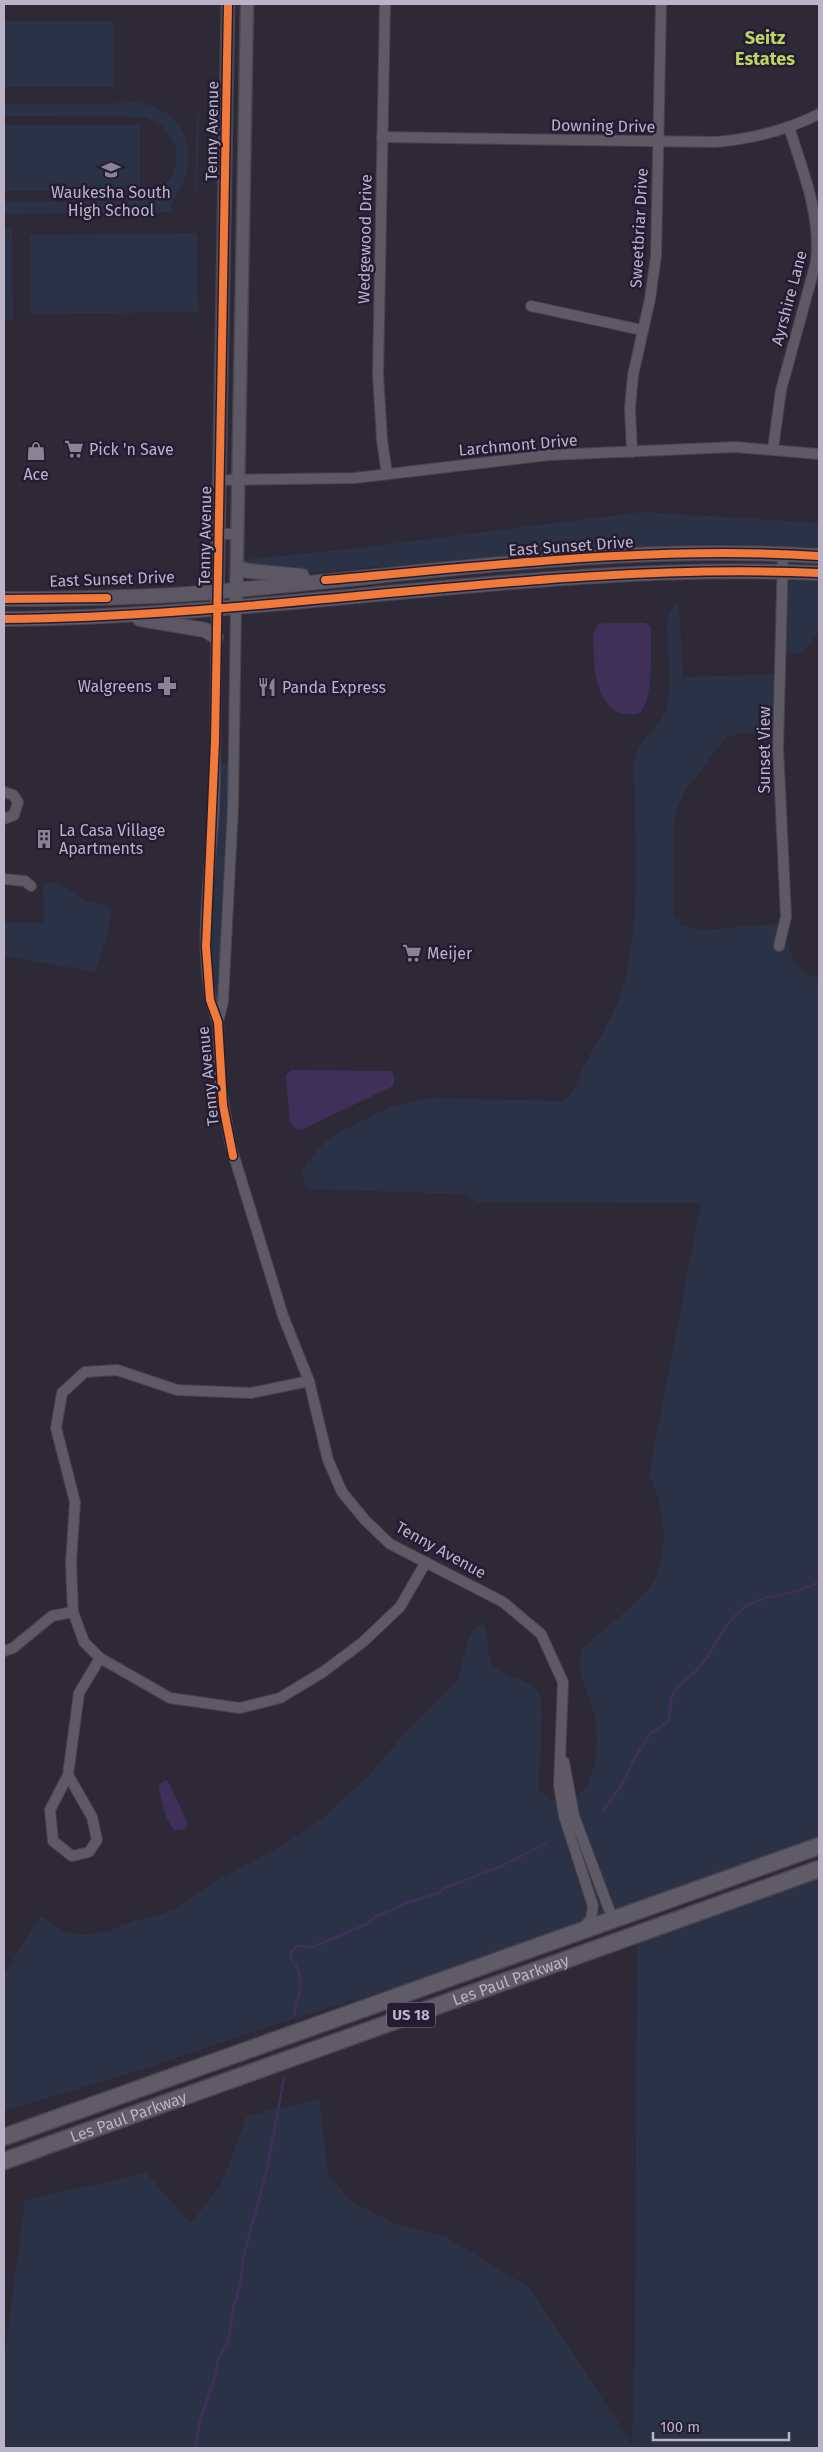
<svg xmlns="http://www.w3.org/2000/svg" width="823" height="2452" font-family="'Fira Sans',sans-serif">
	<rect width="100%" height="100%" fill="#2e2937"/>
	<!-- green -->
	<g fill="#2c3245">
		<rect x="4" y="21" width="109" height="66"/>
		<path d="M 142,103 C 180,110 198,147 184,182 C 179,197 171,194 171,212 L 4,214 L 4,202 L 140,201 C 169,193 188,159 168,132 C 162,124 153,121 145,117 L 4,116 L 4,104 Z"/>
		<path d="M 197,114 L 199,114 L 197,189 L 195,189 Z"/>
		<rect x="4" y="125" width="136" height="66"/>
		<path d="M 4,228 L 12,228 L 13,320 L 4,320 Z"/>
		<path d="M 197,233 L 198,312 L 30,314 L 30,235 Z"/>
		<path d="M 642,512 L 819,523 L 819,548 L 719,544 L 602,548 L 316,572 L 286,572 L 245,564 L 243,560 L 349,549 Z"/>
		<path d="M 799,578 L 819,580 L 819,630 L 803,651 L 796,654 L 787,653 L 782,649 L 789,580 Z"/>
		<path d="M 675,604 L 679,605 L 683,677 L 777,674 L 775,734 L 742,733 L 726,737 L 686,790 L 678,806 L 673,827 L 673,916 L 682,925 L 700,930 L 781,924 C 790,951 791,968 819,979 L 819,1843 L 546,1942 L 276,2024 L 134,2072 L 4,2111 L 4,1975 L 38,1918 L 43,1917 L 67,1933 L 80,1935 L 106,1932 L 136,1920 L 154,1917 L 175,1909 L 222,1878 L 288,1842 L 317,1823 L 368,1776 L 411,1726 L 458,1680 L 468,1638 L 476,1626 L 484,1624 C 489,1637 486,1660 496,1668 C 508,1679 530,1678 539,1693 C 546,1706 538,1771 539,1790 L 549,1800 C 559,1800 570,1801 579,1794 C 596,1782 598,1744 596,1725 C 593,1697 575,1680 581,1650 C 601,1630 625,1614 644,1594 C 673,1561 666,1510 649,1475 L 701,1203 L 478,1202 L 461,1194 L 311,1189 L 306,1187 L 302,1173 L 308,1161 L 326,1141 L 339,1132 L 395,1105 L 433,1098 L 560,1101 C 575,1097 577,1080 583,1068 C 598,1039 615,1016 624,983 C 642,912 634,835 634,762 C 640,735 657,732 666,710 C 673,693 667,645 667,625 L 668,614 Z"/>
		<path d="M 215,763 L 234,763 L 218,1022 L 207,974 Z"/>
		<path d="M 53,882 C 68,887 76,898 89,902 C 96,905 102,903 109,908 C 114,921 101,959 94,972 L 4,956 L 4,923 L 44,923 L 43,886 Z"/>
		<path d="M 819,1876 L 819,2448 L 4,2448 L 4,2361 L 25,2200 L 146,2173 L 191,2223 L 221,2185 L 247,2116 L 319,2099 L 328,2174 L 351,2201 L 394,2223 L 446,2237 L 530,2288 L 632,2444 L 635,2335 L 637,1944 Z"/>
	</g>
	<!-- water -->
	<g fill="#3f305a">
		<path d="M 608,623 L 645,623 L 650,626 L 651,631 C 651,650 654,704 638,714 C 602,719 594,682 594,654 C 593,644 591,632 599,624 Z"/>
		<path d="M 291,1070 L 390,1071 C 396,1075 395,1081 393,1086 L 301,1130 L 296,1129 L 290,1122 L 286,1075 Z"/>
		<path d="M 166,1780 L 169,1783 L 188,1824 L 184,1830 L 174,1830 C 165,1819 160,1798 159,1784 Z"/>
	</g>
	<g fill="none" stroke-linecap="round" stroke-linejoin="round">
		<!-- stream -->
		<g stroke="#3f305a" stroke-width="2.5">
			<path d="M 604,1810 L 627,1777 L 631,1764 L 650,1734 L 669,1721 C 671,1712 669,1702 673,1694 C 681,1681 694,1675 702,1664 C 719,1642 727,1614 754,1602 C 775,1593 799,1595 819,1581"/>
			<path d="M 294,2015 C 299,1992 307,1978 291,1958 L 291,1952 L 297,1946 L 313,1947 L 367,1924 L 375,1917 L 404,1904 L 439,1893 L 444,1888 L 502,1866 L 546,1843"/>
			<path d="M 195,2448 L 199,2424 L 213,2383 L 219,2357 L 228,2343 L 234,2305 L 241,2282 L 243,2258 L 267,2169 L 284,2078"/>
		</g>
		<!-- minor casing -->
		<g stroke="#48444e" stroke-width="12">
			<g id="minor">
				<path d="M 385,4 L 378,375 L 382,440 L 387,474"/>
				<path d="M 382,137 L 715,142 C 752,139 787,130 819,114"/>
				<path d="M 531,306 L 642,330"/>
				<path d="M 773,449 L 781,390 L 816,262 C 821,214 803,172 789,127"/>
				<path d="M 632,452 L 630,408 L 633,375 L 650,299 L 656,256 L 661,4"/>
				<path d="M 219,480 L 355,478 L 549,455 L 735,447 L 819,454"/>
				<path d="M 218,534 L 238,534"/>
				<path d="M 236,607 L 233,807 L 223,1001 L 218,1022 L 220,1081 L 230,1143 L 283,1316 L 309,1381 L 328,1460 L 342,1492 L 365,1520 L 390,1544 L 503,1602 L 541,1634 L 563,1682 L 559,1785 L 564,1816 L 593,1906 L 591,1919 L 583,1928"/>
				<path d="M 217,609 C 215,675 216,741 214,807 C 211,873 195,959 217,1021"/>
				<path d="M 4,792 L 13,795 L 18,802 L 14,815 L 4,819"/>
				<path d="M 4,879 L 25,881 L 31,886"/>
				<path d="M 779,946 L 786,917 L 778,747 L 783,553"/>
				<path d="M 309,1381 L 251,1393 L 177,1390 L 117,1370 L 85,1372 L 62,1393 L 56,1428 L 75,1502 L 71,1563 L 73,1612 L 84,1642 L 100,1658 L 170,1698 L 240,1708 L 280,1698 L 323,1672 L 363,1642 L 400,1607 L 426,1562"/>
				<path d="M 4,1651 L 13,1648 L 52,1616 L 73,1612"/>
				<path d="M 564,1762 L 574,1816 L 613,1920"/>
				<path d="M 68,1775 L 92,1817 L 97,1840 L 89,1852 L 72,1856 L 53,1841 L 50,1810 L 68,1775 L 79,1693 L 100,1658"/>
			</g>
		</g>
		<!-- tertiary casing -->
		<g stroke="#48444e" stroke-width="15">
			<g id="tertiary">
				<path d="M 236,607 L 247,4"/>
				<path d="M 217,609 L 228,4"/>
			</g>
		</g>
		<!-- secondary casing -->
		<g stroke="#494451" stroke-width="16">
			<g id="secondary">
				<path d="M 238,568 L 249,571 L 302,576"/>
				<path d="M 4,599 C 65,599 127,598 188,594 C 398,578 609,542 819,556"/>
				<path d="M 4,619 C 276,617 547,561 819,573"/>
				<path d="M 140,619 L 205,630 L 216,637"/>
			</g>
		</g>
		<!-- primary casing -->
		<g stroke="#494451" stroke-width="19">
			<g id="primary">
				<path d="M 4,2137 L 819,1846"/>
				<path id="s1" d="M 4,2161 L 819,1869"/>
			</g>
		</g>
		<!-- minor -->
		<use href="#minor" stroke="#5d5965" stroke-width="10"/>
		<!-- tertiary -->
		<use href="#tertiary" stroke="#5d5965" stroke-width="12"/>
		<!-- secondary -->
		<use href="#secondary" stroke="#5c5863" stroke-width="14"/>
		<!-- primary -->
		<use href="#primary" stroke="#5f5b67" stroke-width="16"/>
		<!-- cycleway casing -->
		<g stroke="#241c32" stroke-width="11">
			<g id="cycleway">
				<path d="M 228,4 L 215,741 L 206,947 L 210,1000 L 218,1022 L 223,1105 L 233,1156"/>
				<path d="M 325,580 C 489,566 655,545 819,556"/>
				<path d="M 4,599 L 107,598"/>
				<path d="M 4,619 C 276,617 547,561 819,573"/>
			</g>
		</g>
		<!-- cycleway -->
		<use href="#cycleway" stroke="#f17a3a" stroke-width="8"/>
	</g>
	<!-- icons -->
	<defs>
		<g id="school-bare" transform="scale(1.5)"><path d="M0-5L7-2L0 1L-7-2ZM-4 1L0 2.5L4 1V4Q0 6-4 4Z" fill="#8a8395" stroke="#241c32" stroke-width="2.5" paint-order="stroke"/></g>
		<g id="supermarket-bare" transform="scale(1.5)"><path d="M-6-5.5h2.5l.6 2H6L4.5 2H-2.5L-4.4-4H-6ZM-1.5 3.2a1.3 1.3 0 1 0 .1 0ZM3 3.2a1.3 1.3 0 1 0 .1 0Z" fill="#8a8395" stroke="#241c32" stroke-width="2.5" paint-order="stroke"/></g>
		<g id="shop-bare" transform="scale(1.5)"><path d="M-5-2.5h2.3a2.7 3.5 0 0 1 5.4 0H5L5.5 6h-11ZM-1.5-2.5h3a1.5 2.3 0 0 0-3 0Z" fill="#8a8395" stroke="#241c32" stroke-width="2.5" paint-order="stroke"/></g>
		<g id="pharmacy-bare" transform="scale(1.5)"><path d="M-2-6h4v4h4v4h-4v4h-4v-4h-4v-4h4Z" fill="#8a8395" stroke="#241c32" stroke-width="2.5" paint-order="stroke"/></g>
		<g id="restaurant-bare" transform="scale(1.5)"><path d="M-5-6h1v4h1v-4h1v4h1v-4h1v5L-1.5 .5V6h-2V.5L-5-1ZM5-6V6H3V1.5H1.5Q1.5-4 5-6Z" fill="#8a8395" stroke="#241c32" stroke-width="2.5" paint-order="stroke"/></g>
		<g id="building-bare" transform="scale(1.5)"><path d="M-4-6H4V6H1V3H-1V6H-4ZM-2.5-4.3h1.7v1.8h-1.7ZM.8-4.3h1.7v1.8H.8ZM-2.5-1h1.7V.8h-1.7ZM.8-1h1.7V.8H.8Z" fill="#8a8395" stroke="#241c32" stroke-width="2.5" paint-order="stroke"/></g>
	</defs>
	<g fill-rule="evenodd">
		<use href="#school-bare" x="111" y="170"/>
		<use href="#supermarket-bare" x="74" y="449"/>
		<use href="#shop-bare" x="36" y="451"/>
		<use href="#pharmacy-bare" x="167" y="686"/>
		<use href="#restaurant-bare" x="267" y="687"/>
		<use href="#building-bare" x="44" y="839"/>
		<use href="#supermarket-bare" x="412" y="953"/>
	</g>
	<g text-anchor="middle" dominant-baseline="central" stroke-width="5" stroke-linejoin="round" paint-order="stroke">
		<!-- shield labels -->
		<rect fill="#241c32" stroke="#8e869b" stroke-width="1" x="387" y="2002.5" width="48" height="25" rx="4"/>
		<g font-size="15" font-weight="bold" fill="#bbb3c8">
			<text x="411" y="2015">US 18</text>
		</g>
		<!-- street labels -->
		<g font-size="16" fill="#bbb3c8" stroke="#241c32">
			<text transform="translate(603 126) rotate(1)">Downing Drive</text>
			<text transform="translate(212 131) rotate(-89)">Tenny Avenue</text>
			<text transform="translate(639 228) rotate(-87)">Sweetbriar Drive</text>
			<text transform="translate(365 239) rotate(-89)">Wedgewood Drive</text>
			<text transform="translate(789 298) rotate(-75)">Ayrshire Lane</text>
			<text transform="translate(518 445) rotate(-5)">Larchmont Drive</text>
			<text transform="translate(205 536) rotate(-89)">Tenny Avenue</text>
			<text transform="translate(571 546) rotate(-4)">East Sunset Drive</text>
			<text transform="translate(112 579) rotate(-2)">East Sunset Drive</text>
			<text transform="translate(764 750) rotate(-90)">Sunset View</text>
			<text transform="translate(208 1076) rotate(-96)">Tenny Avenue</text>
			<text transform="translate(441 1550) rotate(29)">Tenny Avenue</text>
			<text stroke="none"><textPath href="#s1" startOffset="538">Les Paul Parkway</textPath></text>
			<text stroke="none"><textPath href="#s1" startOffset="132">Les Paul Parkway</textPath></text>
		</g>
		<!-- poi labels -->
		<g font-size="16" fill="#bbb3c8" stroke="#241c32" text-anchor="start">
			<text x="111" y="192" text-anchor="middle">Waukesha South<tspan x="111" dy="18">High School</tspan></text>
			<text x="89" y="449">Pick 'n Save</text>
			<text x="36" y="474" text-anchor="middle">Ace</text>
			<text x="152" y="686" text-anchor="end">Walgreens</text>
			<text x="282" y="687">Panda Express</text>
			<text x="59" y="830">La Casa Village<tspan x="59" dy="18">Apartments</tspan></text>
			<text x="427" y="953">Meijer</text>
		</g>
		<!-- neighbourhood labels -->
		<g font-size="18" font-weight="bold" fill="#bdd661" stroke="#241c32">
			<text x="765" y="38">Seitz<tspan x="765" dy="21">Estates</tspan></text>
		</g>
	</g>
	<!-- border -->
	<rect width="823" height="2452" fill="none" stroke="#bbb3c8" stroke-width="10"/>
	<!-- scale -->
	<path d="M653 2432v8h136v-8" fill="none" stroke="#bbb3c8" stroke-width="2.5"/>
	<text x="660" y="2432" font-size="15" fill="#bbb3c8" stroke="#241c32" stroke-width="4" paint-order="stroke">100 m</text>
</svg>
